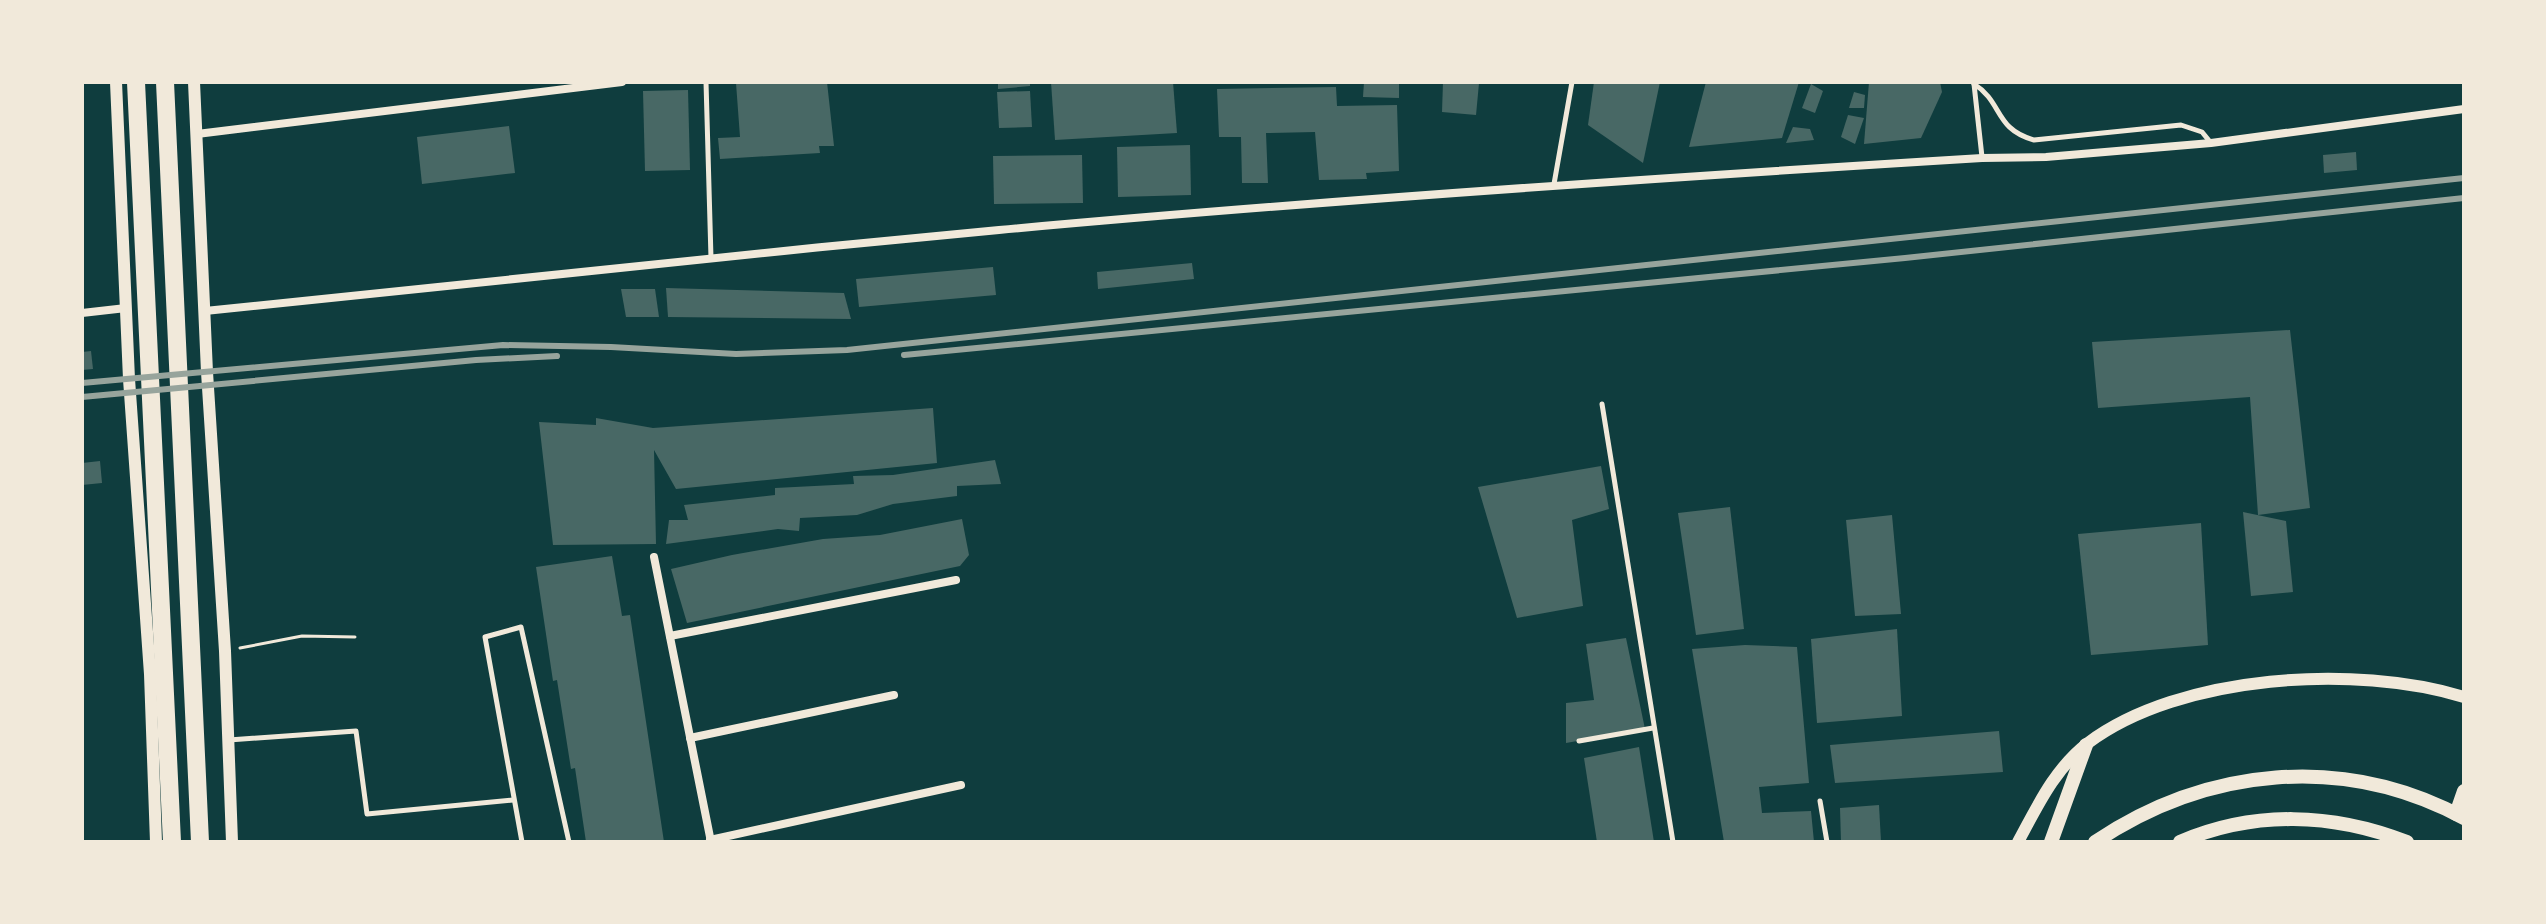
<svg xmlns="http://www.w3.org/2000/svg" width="2546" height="924" font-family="Montserrat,sans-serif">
	<rect width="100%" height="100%" fill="#0f3d3e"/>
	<!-- building -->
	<g fill="#486865">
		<path d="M 827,82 L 834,146 L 819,146 L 820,153 L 720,159 L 718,138 L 740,137 L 736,83 Z"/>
		<path d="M 998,82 L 1030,82 L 1030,86 L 998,89 Z"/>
		<path d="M 1051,82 L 1173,82 L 1177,133 L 1055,140 Z"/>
		<path d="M 1364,82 L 1399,82 L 1399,98 L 1363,97 Z"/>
		<path d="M 1443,82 L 1479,83 L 1476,115 L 1442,112 Z"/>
		<path d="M 1594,82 L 1660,82 L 1643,163 L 1588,125 Z"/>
		<path d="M 1706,82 L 1799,82 L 1782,138 L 1689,147 Z"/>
		<path d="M 1869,82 L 1940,82 L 1942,92 L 1921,138 L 1864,144 Z"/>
		<path d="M 1811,84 L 1823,91 L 1815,113 L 1802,108 Z"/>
		<path d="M 1336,87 L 1337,106 L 1397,105 L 1399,171 L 1366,173 L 1367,179 L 1319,180 L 1315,132 L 1266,133 L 1268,183 L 1242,183 L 1241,137 L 1219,137 L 1217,89 Z"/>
		<path d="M 688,90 L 690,170 L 645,171 L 643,91 Z"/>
		<path d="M 1030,91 L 1032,127 L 999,128 L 997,92 Z"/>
		<path d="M 1854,92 L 1865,95 L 1864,108 L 1849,108 Z"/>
		<path d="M 1848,115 L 1864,118 L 1855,144 L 1841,137 Z"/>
		<path d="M 509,126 L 515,173 L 422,184 L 417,137 Z"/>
		<path d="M 1793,127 L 1810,129 L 1814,140 L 1786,143 Z"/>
		<path d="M 1190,145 L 1191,195 L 1118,197 L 1117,147 Z"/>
		<path d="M 2356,152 L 2357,170 L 2324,173 L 2323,155 Z"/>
		<path d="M 1082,155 L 1083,203 L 994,204 L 993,156 Z"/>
		<path d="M 1192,263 L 1194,279 L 1098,289 L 1097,272 Z"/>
		<path d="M 993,267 L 996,295 L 859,307 L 856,279 Z"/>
		<path d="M 666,288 L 844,293 L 851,319 L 668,317 Z"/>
		<path d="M 621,289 L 655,289 L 659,317 L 626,317 Z"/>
		<path d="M 2290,330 L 2310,508 L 2258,515 L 2250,397 L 2098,408 L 2092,342 Z"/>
		<path d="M 91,351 L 93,369 L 82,370 L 82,352 Z"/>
		<path d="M 933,408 L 937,463 L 676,489 L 654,450 L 656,544 L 553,545 L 539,422 L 596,425 L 596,418 L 653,428 Z"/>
		<path d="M 995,460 L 1001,484 L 957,486 L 957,496 L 893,504 L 857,515 L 800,518 L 799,531 L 778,529 L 666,544 L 669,520 L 688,520 L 684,505 L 775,495 L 775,488 L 854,484 L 853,476 L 893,475 Z"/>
		<path d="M 100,461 L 102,483 L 82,485 L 82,463 Z"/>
		<path d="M 1601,466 L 1609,509 L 1572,520 L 1583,606 L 1517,618 L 1478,487 Z"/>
		<path d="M 1730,507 L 1744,629 L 1696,635 L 1678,513 Z"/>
		<path d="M 2243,512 L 2286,521 L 2293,592 L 2251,596 Z"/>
		<path d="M 1892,515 L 1901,614 L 1855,616 L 1846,520 Z"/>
		<path d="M 962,519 L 969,555 L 960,566 L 687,623 L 671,569 L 732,555 L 823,539 L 880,535 Z"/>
		<path d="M 2201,523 L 2208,645 L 2091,655 L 2078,534 Z"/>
		<path d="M 612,556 L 622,616 L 630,615 L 664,842 L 586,842 L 575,768 L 571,769 L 557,680 L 553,681 L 536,567 Z"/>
		<path d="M 1897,629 L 1902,716 L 1817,723 L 1811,639 Z"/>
		<path d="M 1626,638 L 1645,729 L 1566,743 L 1566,703 L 1594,700 L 1586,644 Z"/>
		<path d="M 1745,645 L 1797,647 L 1809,783 L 1759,787 L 1762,813 L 1811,811 L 1814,842 L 1724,842 L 1692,649 Z"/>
		<path d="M 1999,731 L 2003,772 L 1835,783 L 1830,745 Z"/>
		<path d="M 1639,747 L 1654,842 L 1597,842 L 1584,758 Z"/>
		<path d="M 1879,805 L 1881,842 L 1841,842 L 1840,808 Z"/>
	</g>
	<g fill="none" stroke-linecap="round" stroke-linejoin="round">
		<!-- path -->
		<path stroke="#f1e9da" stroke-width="3" d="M 240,648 L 302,636 L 355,637"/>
		<!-- service -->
		<g stroke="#f1e9da" stroke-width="5">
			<path d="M 706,82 L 711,258"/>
			<path d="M 1974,84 C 2003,102 1994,129 2034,140 L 2181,125 L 2202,132 L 2211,143"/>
			<path d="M 1974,84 L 1982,157"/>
			<path d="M 1554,184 L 1572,82"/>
			<path d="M 1602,404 L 1673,842"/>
			<path d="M 229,740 L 356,731 L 367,814 L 513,800"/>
			<path d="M 1579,741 L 1653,728"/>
			<path d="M 1820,801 L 1827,842"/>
			<path d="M 522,842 L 485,637 L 521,627 L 569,842"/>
		</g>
		<!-- minor -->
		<g stroke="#f1e9da" stroke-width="8">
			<path d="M 197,134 L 622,82"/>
			<path d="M 205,311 C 469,283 734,255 999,230 C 1326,200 1654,178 1982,158 L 2046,157 L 2211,143 L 2464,109"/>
			<path d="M 82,313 L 126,308"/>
			<path d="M 654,557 L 711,842"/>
			<path d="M 670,636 L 956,580"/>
			<path d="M 690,738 L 894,695"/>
			<path d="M 710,840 L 961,785"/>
		</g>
		<!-- tertiary -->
		<g stroke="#f1e9da" stroke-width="12">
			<path d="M 116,82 L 129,379 L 150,674 L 156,842"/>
			<path d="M 194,82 L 207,372 L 225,651 L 232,842"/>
			<path d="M 2018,842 C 2037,807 2055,768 2088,743 C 2180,674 2356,664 2464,697"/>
		</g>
		<!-- secondary -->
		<g stroke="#f1e9da" stroke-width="14">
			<path d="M 2456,814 L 2464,791"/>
			<path d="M 2051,842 L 2086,745"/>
			<path d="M 2095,842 C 2207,767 2343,753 2464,818"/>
			<path d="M 2180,842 C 2254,810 2333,813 2407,842"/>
		</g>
		<!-- motorway -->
		<g stroke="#f1e9da" stroke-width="18">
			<path d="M 136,82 L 172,842"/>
			<path d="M 165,82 L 200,842"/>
		</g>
		<!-- rail -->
		<g stroke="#97a49c" stroke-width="6">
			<path d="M 904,355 L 1905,258 L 2464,198"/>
			<path d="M 82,383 L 503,345 L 611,347 L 736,354 L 847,350 L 2464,178"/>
			<path d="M 82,397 L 476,360 L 557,356"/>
		</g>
	</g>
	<!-- border -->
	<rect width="2546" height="924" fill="none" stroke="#f1e9da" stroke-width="168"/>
</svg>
